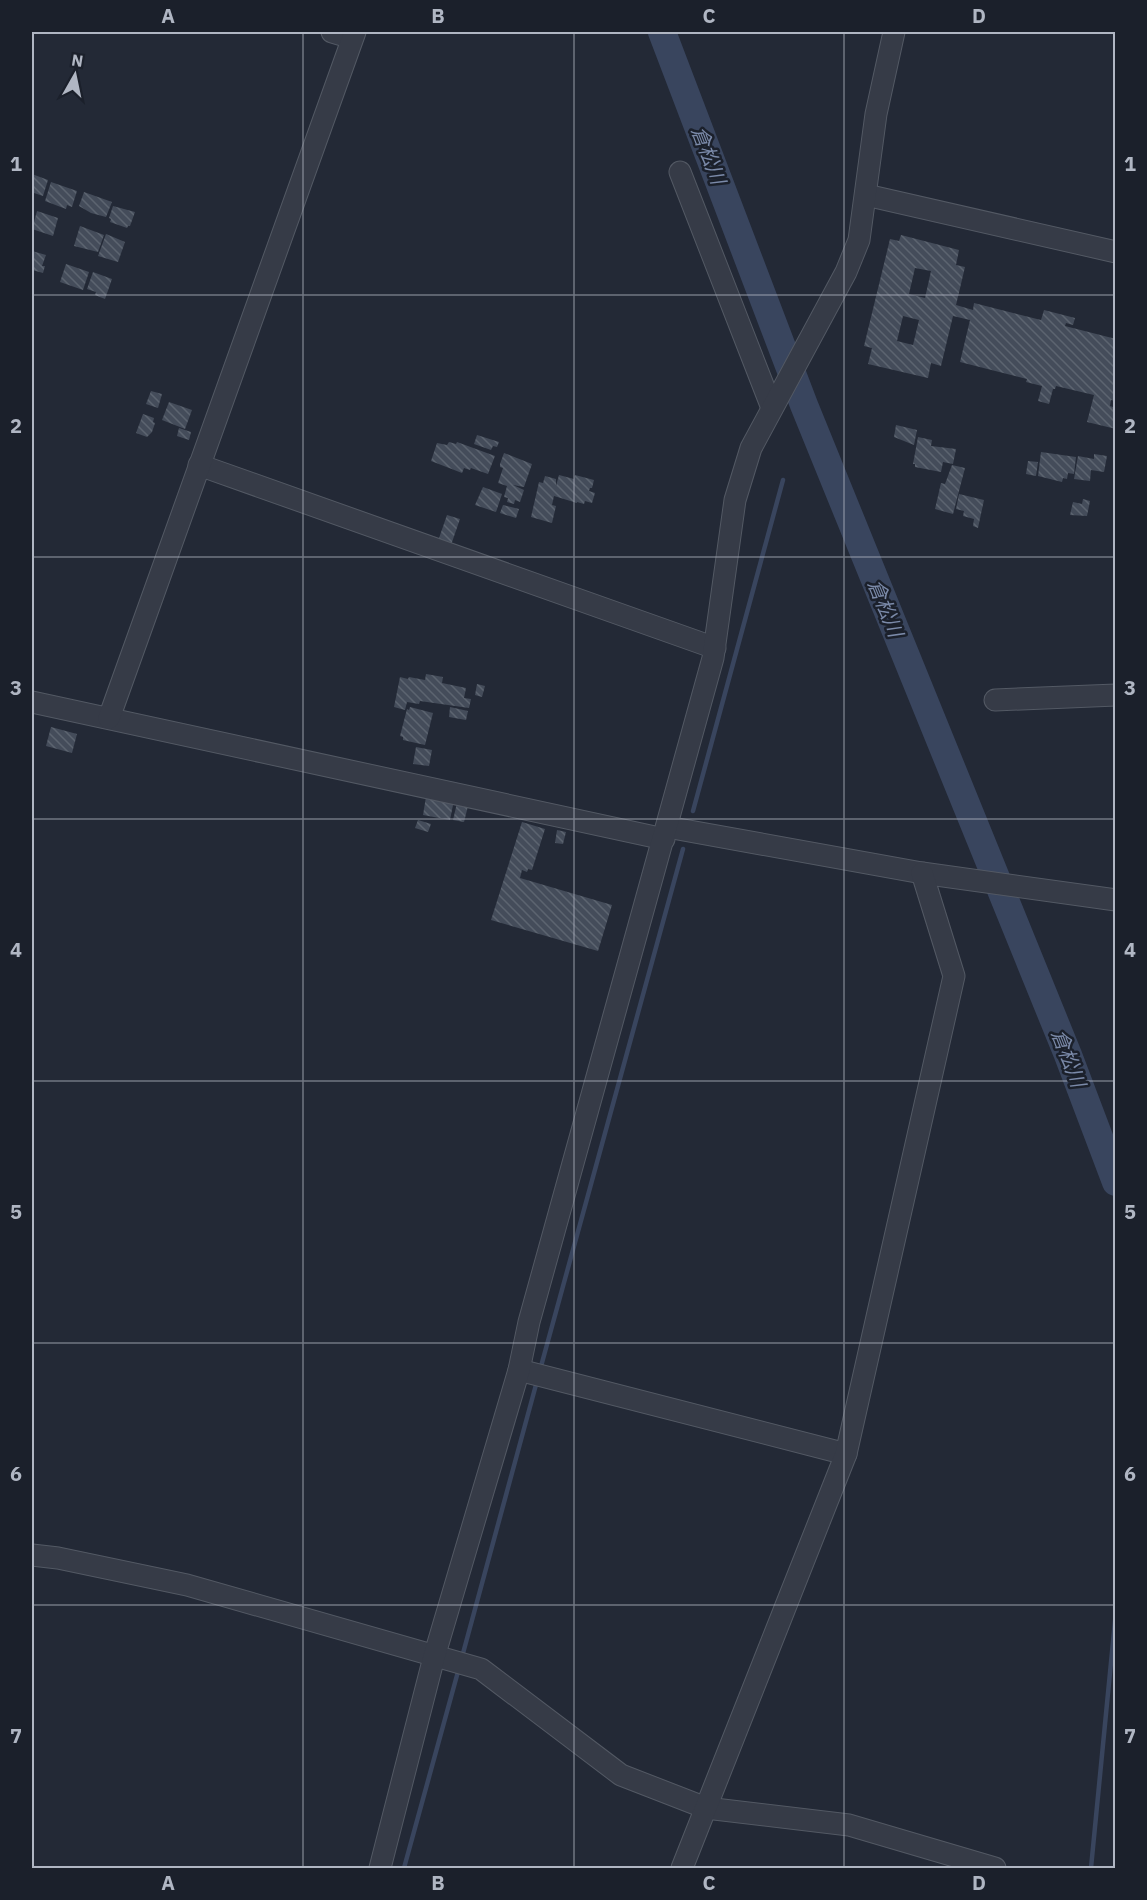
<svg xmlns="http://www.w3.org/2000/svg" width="1147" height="1900" font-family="'IBM Plex Sans','Noto Sans JP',sans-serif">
	<defs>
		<pattern id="building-back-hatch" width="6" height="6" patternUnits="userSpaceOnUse" patternTransform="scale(1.5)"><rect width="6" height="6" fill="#444c5a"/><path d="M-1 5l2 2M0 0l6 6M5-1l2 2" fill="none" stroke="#5c6470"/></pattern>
	</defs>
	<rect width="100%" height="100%" fill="#232936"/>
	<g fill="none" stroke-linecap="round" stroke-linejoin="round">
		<!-- stream -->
		<g stroke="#39455e" stroke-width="4.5">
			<path d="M 693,811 L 783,480"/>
			<path d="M 540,1370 L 683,849"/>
			<path d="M 462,1657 L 537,1381"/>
			<path d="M 404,1868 L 459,1668"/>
			<path d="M 1091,1868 L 1116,1611"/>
		</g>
		<!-- river -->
		<path stroke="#39455e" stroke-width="28" d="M 662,32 L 804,405 L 1068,1055 L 1116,1182"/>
	</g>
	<!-- building -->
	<g fill="url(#building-back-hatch)" fill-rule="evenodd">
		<path d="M 32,174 L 48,180 L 43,196 L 34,193 L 33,195 L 32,194 Z"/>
		<path d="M 51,182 L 77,191 L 72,207 L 67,205 L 66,209 L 45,201 Z"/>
		<path d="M 84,192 L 112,202 L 106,217 L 91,213 L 79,206 Z"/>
		<path d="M 113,206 L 135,212 L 130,226 L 128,226 L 127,228 L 110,222 L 111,219 L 109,218 Z"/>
		<path d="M 37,211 L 58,218 L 53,236 L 32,229 Z"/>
		<path d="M 80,226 L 104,235 L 98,252 L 74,246 Z"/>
		<path d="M 106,234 L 125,242 L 118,262 L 98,256 Z"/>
		<path d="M 901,235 L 959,250 L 956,265 L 965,267 L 956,305 L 973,310 L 974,303 L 1041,320 L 1044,310 L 1075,318 L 1073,325 L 1066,323 L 1065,326 L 1116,339 L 1116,401 L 1111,400 L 1110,406 L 1116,408 L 1116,429 L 1087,422 L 1094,395 L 1056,386 L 1055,389 L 1053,389 L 1049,404 L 1038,401 L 1042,386 L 1026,382 L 1027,379 L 960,362 L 970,320 L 953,316 L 941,366 L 931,363 L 928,378 L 868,364 L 872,348 L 864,346 L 890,239 L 899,241 ZM 915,268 L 931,271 L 925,298 L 909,294 ZM 903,316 L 919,320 L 913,345 L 897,341 Z"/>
		<path d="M 32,251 L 46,255 L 42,266 L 45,266 L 43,273 L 32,270 Z"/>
		<path d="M 66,264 L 89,272 L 83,290 L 60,282 Z"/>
		<path d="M 93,272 L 112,279 L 105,299 L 95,295 L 96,292 L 87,289 Z"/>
		<path d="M 151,391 L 162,394 L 158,408 L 146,404 Z"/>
		<path d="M 169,402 L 192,410 L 185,429 L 162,420 Z"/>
		<path d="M 143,414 L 154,418 L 153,422 L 155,423 L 152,432 L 147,437 L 136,433 Z"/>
		<path d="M 896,425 L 917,430 L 914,445 L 894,437 Z"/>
		<path d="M 179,428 L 191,432 L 189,440 L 177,436 Z"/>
		<path d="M 477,435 L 499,442 L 497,447 L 493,446 L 491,450 L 474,444 Z"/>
		<path d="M 918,437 L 932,440 L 931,446 L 956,449 L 953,464 L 943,462 L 941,472 L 915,467 L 915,464 L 913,464 Z"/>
		<path d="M 449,442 L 456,444 L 457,442 L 495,456 L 488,474 L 471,468 L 470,470 L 464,468 L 462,473 L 431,461 L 437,443 L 447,445 Z"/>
		<path d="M 1041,452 L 1076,457 L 1074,474 L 1068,473 L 1067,479 L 1063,478 L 1062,482 L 1038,476 Z"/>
		<path d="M 504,453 L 532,464 L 524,487 L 513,485 L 524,490 L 520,502 L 515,500 L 514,504 L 507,502 L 508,498 L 504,497 L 507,486 L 498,483 L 503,468 L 500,467 L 500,464 Z"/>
		<path d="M 1094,454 L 1107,456 L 1104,472 L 1091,470 L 1090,481 L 1074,479 L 1078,456 L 1094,459 Z"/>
		<path d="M 1028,461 L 1038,462 L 1036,476 L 1026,474 Z"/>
		<path d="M 952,465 L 965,468 L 953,514 L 935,509 L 941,483 L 945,484 Z"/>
		<path d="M 559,475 L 574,479 L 575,475 L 594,480 L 592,488 L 590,488 L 589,491 L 595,493 L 592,503 L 585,501 L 584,504 L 577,502 L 577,503 L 554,496 L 552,505 L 556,506 L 552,523 L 531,517 L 539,482 L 543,483 L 545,476 L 556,479 L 556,486 Z"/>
		<path d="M 483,487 L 502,494 L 496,512 L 475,505 Z"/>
		<path d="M 959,494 L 984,500 L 978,528 L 973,526 L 974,519 L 963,516 L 964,511 L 956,509 Z"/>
		<path d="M 1083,499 L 1090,501 L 1087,516 L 1070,515 L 1073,502 L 1082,504 Z"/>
		<path d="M 503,505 L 519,509 L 516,518 L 500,513 Z"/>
		<path d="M 447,515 L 460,519 L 451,545 L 438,541 Z"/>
		<path d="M 426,674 L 443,677 L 442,683 L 466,688 L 464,698 L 471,699 L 469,708 L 420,701 L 419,704 L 407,702 L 405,710 L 394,707 L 400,677 L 408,679 L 409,677 L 425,680 Z"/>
		<path d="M 477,684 L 485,686 L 482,697 L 475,695 Z"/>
		<path d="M 410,707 L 433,713 L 425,745 L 403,740 L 403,737 L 400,736 L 407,709 L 409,710 Z"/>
		<path d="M 450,707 L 468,711 L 466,720 L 449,717 Z"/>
		<path d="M 51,727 L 77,734 L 72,753 L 46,746 Z"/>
		<path d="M 416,747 L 432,750 L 429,766 L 413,764 Z"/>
		<path d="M 426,797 L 454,800 L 450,820 L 423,815 Z"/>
		<path d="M 457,803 L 468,806 L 464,822 L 453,820 Z"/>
		<path d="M 418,820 L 431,824 L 428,832 L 415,828 Z"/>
		<path d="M 522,822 L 545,829 L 532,870 L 528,869 L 527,872 L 522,870 L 520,878 L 612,905 L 598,951 L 491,920 Z"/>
		<path d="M 557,830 L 566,832 L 563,844 L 555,843 Z"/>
	</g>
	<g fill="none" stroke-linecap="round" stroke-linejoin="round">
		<!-- minor casing -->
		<g stroke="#535964" stroke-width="23">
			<g id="minor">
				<path d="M 332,32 L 352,38"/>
				<path d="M 680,172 L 772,408"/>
				<path d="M 866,195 L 1116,252"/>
				<path d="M 199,465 L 715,648"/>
				<path d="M 995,700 L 1116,695"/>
				<path d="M 32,702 L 664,839"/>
				<path d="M 109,718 L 355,32"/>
				<path d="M 667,827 L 922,873 L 1116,900"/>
				<path d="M 519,1370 L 846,1454"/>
				<path d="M 32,1555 L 58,1558 L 187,1585 L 481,1669 L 621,1775 L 706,1808 L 849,1825 L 995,1868"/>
				<path d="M 380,1868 L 434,1657 L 519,1370 L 529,1322 L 713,658 L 735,500 L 751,448 L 846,272 L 859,240 L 876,114 L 894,32"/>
				<path d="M 682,1868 L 846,1454 L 954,976 L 922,873"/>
			</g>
		</g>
		<!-- minor -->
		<use href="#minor" stroke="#363b47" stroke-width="21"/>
	</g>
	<!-- grid -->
	<path fill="none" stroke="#b0b6c3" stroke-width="1.5" stroke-opacity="0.55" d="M 303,32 L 303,1868M 574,32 L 574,1868M 844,32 L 844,1868M 32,295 L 1116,295M 32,557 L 1116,557M 32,819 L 1116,819M 32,1081 L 1116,1081M 32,1343 L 1116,1343M 32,1605 L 1116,1605"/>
	<g text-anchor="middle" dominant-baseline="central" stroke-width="5" stroke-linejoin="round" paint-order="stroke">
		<!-- water labels -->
		<g font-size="20" font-style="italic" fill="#7b8aa9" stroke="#1b202b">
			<text transform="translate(709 155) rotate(69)">倉松川</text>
			<text transform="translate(886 608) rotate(68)">倉松川</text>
			<text transform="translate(1069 1058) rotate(69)">倉松川</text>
		</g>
	</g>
	<!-- border -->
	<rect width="1147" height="1900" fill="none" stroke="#1b202b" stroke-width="66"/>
	<!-- north arrow -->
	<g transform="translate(75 75) rotate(9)" stroke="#1b202b" stroke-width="4.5" paint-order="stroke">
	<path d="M0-4.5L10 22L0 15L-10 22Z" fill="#b0b6c3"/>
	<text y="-9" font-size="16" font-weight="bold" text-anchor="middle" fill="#b0b6c3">N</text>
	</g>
	<rect x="33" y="33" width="1081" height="1834" fill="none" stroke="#b0b6c3" stroke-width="2"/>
	<g font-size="20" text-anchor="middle" font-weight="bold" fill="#b0b6c3">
		<text x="168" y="23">A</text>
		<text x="438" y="23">B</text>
		<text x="709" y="23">C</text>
		<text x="979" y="23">D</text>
		<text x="16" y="171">1</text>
		<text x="1130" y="171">1</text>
		<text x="16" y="433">2</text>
		<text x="1130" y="433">2</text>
		<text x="16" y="695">3</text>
		<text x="1130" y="695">3</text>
		<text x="16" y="957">4</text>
		<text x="1130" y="957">4</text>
		<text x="16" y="1219">5</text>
		<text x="1130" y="1219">5</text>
		<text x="16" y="1481">6</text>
		<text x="1130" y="1481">6</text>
		<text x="16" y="1743">7</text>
		<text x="1130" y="1743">7</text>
		<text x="168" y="1890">A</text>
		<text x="438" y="1890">B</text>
		<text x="709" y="1890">C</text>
		<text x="979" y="1890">D</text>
	</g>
</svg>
